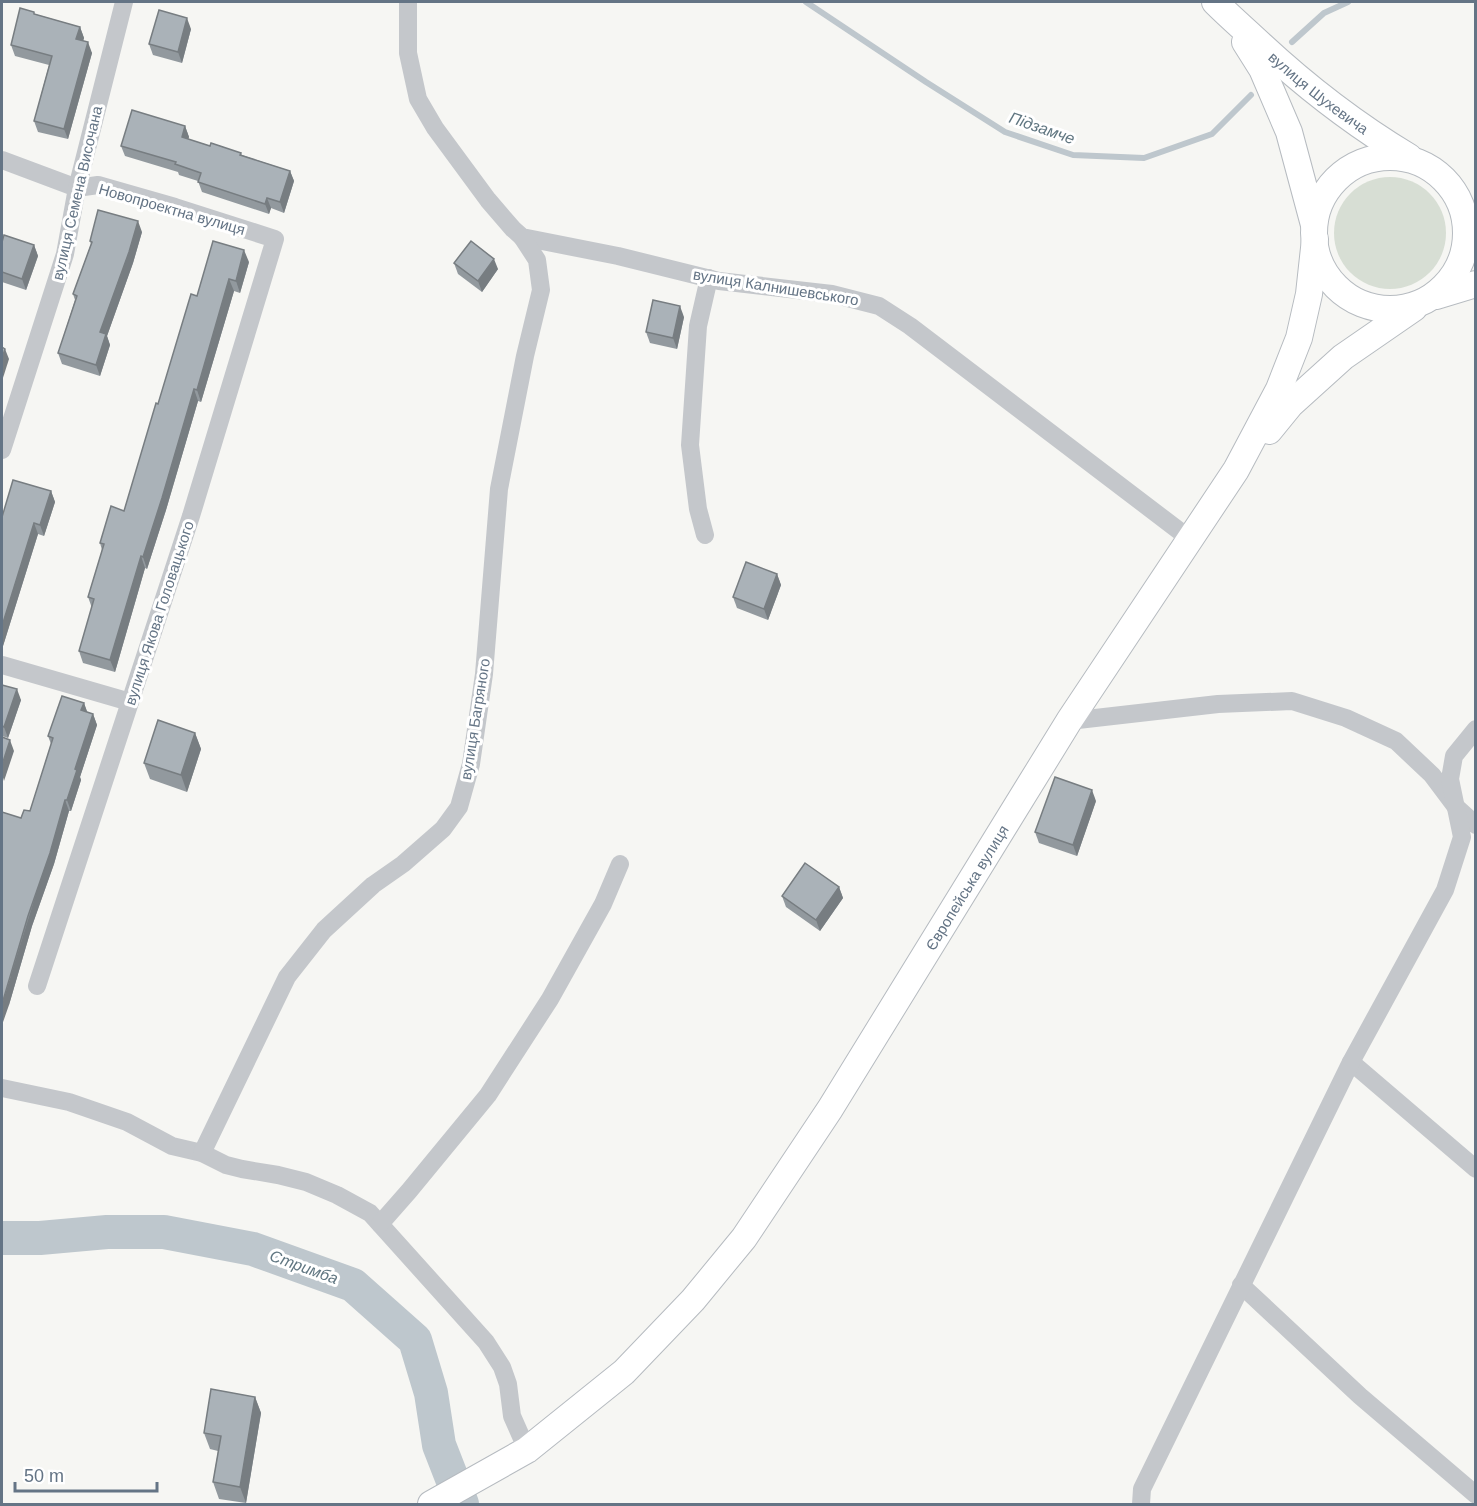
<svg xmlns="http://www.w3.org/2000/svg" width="1477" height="1506" font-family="Arial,sans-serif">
	<rect width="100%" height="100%" fill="#f6f6f3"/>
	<!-- green -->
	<circle fill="#d7ded4" cx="1390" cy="233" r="56"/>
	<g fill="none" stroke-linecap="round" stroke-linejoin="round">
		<!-- stream -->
		<g stroke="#bec7cd" stroke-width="6">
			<path d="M 806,2 L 926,82 L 1005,132 L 1073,155 L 1144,158 L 1212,134 L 1251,95"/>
			<path d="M 1292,42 L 1324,13 L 1348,2"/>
		</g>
		<!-- river -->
		<path stroke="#bec7cd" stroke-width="34" d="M 2,1238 L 40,1238 L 107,1232 L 164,1232 L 253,1249 L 353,1285 L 415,1340 L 431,1393 L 439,1445 L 462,1504"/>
		<!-- secondary casing -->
		<g stroke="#b6bbc0" stroke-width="28">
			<g id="secondary">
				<path id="s1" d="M 1215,2 C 1229,16 1244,29 1259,43 C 1305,86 1354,124 1409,157"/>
				<path d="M 1245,42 L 1262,69 L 1289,132 L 1314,225"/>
				<circle cx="1390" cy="233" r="76"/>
				<path d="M 1436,296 L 1476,284"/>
				<path d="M 1269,431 L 1291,404 L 1343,357 L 1414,308"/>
				<path id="s2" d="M 431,1504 L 527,1450 L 624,1372 L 693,1300 L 744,1238 L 830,1109 L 1069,721 L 1236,470 L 1279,389 L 1299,338 L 1309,294 L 1315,239"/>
			</g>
		</g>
		<!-- street -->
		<g stroke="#c4c7cb" stroke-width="18">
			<path d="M 408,2 L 408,53 L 418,99 L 435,128 L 488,200 L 513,229 L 522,237 L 618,256 L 719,281 L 832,294 L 879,306 L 910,326 L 1190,539"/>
			<path d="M 2,160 L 77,188 L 98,185 L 175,207 L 275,239 L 191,516 L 37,986"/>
			<path d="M 2,450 L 65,254 L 77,188 L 124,2"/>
			<path d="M 705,535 L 698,509 L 690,445 L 698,326 L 709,278"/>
			<path d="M 2,665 L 130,702"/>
			<path d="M 1069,721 L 1218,704 L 1292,701 L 1346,718 L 1396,741 L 1432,775 L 1456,807 L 1476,825"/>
			<path d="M 1351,1062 L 1476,1169"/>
			<path d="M 2,1088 L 69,1102 L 127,1122 L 172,1146 L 202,1153 L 226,1165 L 242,1169 L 278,1175 L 306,1182 L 337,1195 L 370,1213 L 486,1342 L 502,1367 L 508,1384 L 512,1416 L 527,1450"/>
			<path d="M 202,1153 L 287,977 L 324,930 L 373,885 L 403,864 L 443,829 L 459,807 L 471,764 L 484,674 L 499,489 L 525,356 L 541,290 L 537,260 L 522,237"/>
			<path d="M 380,1224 L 409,1191 L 488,1095 L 550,999 L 603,904 L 620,864"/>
			<path d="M 1241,1285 L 1360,1396 L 1476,1495"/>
			<path d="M 1141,1504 L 1142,1489 L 1351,1062 L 1445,890 L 1462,837 L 1450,779 L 1454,756 L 1476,729"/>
		</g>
		<!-- secondary -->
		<use href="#secondary" stroke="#fff" stroke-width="26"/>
	</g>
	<!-- wall -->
	<g fill="#92999e">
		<path d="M 35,14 L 80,27 L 84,38 L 83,41 L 92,53 L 68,139 L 38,132 L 34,121 L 49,65 L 15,56 L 11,45 Z"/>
		<path d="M 191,29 L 182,63 L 153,55 L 149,44 Z"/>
		<path d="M 185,126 L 189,137 L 188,139 L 210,146 L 241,153 L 242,155 L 290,171 L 294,181 L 284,213 L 271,208 L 269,214 L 202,192 L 198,181 L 179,175 L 178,172 L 125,156 L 121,146 Z"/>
		<path d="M 142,232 L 133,263 L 107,336 L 110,345 L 100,376 L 62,364 L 58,353 L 75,300 L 73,294 L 91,244 L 90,241 Z"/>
		<path d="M 2,242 L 34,245 L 38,256 L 26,290 L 2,282 Z"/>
		<path d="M 249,262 L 240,293 L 234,291 L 201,402 L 198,401 L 166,510 L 147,569 L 145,568 L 115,672 L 83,663 L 79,651 L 92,608 L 88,597 L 102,550 L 100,543 L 124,511 L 158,404 L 197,296 Z"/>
		<path d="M 454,263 L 498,269 L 482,292 L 458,274 Z"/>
		<path d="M 684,317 L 677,349 L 650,343 L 646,332 Z"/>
		<path d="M 51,491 L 55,502 L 44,536 L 38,534 L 3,646 L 2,646 L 2,517 Z"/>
		<path d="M 777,574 L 781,585 L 768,620 L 737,608 L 733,597 Z"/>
		<path d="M 2,685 L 21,700 L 8,738 L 2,736 Z"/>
		<path d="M 84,703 L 87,712 L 93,714 L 97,725 L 80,777 L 81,780 L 71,811 L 69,811 L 54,864 L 32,926 L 9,1005 L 21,818 L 30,811 L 51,744 L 48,736 Z"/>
		<path d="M 195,733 L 201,749 L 187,792 L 150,779 L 144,763 Z"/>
		<path d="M 1096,801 L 1077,856 L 1039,843 L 1035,832 Z"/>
		<path d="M 839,887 L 843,898 L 820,931 L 786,907 L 782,896 Z"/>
		<path d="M 255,1397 L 261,1413 L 246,1503 L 219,1499 L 213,1482 L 218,1451 L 210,1449 L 204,1433 Z"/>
	</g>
	<!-- shaded-wall -->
	<g fill="#777d81">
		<path d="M 187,18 L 191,29 L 182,63 L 178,52 Z"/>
		<path d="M 80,27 L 84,38 L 80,50 L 76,39 Z"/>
		<path d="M 88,42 L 92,53 L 68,139 L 64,129 Z"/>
		<path d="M 185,126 L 189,137 L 185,148 L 182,137 Z"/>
		<path d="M 290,171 L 294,181 L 284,213 L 280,202 Z"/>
		<path d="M 267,198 L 271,208 L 269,214 L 265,204 Z"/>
		<path d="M 138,221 L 142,232 L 133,263 L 107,336 L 110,345 L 100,376 L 96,365 L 100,332 Z"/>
		<path d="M 34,245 L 38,256 L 26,290 L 22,279 Z"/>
		<path d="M 244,250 L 249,262 L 240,293 L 236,281 Z"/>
		<path d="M 494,259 L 498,269 L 482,292 L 478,281 Z"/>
		<path d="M 229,279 L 234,291 L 201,402 L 197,390 Z"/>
		<path d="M 680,306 L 684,317 L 677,349 L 673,338 Z"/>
		<path d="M 5,349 L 9,359 L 2,381 L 2,358 Z"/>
		<path d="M 194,389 L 198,401 L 166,510 L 147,569 L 143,557 Z"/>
		<path d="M 51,491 L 55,502 L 44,536 L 40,525 Z"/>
		<path d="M 34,523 L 38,534 L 3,646 L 2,643 L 2,626 Z"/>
		<path d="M 141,556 L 145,568 L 115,672 L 110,660 Z"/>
		<path d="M 777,574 L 781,585 L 768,620 L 764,609 Z"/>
		<path d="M 17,689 L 21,700 L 8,738 L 4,727 Z"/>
		<path d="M 84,703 L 88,714 L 81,710 Z"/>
		<path d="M 93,714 L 97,725 L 80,777 L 81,780 L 71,811 L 67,800 L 75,769 Z"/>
		<path d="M 195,733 L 201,749 L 187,792 L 181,775 Z"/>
		<path d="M 10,740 L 14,751 L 4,781 L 2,774 L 2,765 Z"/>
		<path d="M 1092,790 L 1096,801 L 1077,856 L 1073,845 Z"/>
		<path d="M 65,800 L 69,811 L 54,864 L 32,926 L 9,1005 L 2,1025 L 2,1004 Z"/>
		<path d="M 839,887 L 843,898 L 820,931 L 816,920 Z"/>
		<path d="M 255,1397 L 261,1413 L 246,1503 L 240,1487 Z"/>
	</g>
	<!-- building -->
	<g fill="#aab2b8" stroke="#777d81" stroke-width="1.5">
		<path d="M 20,8 L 34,12 L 34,14 L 80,27 L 76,39 L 88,42 L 64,129 L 34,121 L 52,56 L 11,45 Z"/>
		<path d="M 159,10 L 187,18 L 178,52 L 149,44 Z"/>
		<path d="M 132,110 L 185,126 L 182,137 L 210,146 L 211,143 L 241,153 L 240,155 L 290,171 L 280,202 L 267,198 L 265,204 L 198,182 L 201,173 L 175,164 L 176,162 L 121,146 Z"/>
		<path d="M 98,210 L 138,221 L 129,252 L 100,332 L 106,334 L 96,365 L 58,353 L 77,296 L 73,294 L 92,242 L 90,241 Z"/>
		<path d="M 4,235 L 34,245 L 22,279 L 2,272 L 2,242 Z"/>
		<path d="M 213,241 L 244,250 L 236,281 L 229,279 L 197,390 L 194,389 L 162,498 L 143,557 L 141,556 L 110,660 L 79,651 L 94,599 L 88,597 L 104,544 L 100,543 L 111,506 L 124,511 L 156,403 L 158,404 L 191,294 L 197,296 Z"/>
		<path d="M 471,241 L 494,259 L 478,281 L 454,263 Z"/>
		<path d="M 653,300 L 680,306 L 673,338 L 646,332 Z"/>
		<path d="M 2,347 L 5,349 L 2,358 Z"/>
		<path d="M 13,480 L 51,491 L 40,525 L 34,523 L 2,626 L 2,517 Z"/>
		<path d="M 746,562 L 777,574 L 764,609 L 733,597 Z"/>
		<path d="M 2,685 L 17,689 L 4,727 L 2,726 Z"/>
		<path d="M 62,696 L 84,703 L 81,710 L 93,714 L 75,769 L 77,770 L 67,800 L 65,800 L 50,853 L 28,916 L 2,1004 L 2,812 L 21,818 L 24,810 L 30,811 L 53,738 L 48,736 Z"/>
		<path d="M 158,720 L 195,733 L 181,775 L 144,763 Z"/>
		<path d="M 2,737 L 10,740 L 2,765 Z"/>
		<path d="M 1055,777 L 1092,790 L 1073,845 L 1035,832 Z"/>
		<path d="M 805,863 L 839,887 L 816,920 L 782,896 Z"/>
		<path d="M 211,1389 L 255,1397 L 240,1487 L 213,1482 L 221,1436 L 204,1433 Z"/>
	</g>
	<g text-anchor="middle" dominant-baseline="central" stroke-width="6" stroke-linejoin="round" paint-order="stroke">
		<!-- street labels -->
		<g font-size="15" fill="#647485" stroke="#fff">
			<text stroke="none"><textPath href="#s1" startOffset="138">вулиця Шухевича</textPath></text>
			<text transform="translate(77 193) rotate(-77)">вулиця Семена Височана</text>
			<text transform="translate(172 209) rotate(16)">Новопроектна вулиця</text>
			<text transform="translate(776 287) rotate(9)">вулиця Калнишевського</text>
			<text transform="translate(159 613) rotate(-72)">вулиця Якова Головацького</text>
			<text transform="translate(475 719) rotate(-81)">вулиця Багряного</text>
			<text stroke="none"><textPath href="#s2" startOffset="830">Європейська вулиця</textPath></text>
		</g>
		<!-- water labels -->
		<g font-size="16" font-style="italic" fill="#607681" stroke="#fff">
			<text transform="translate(1042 128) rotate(19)">Підзамче</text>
			<text transform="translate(304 1267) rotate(20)">Стримба</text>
		</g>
	</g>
	<!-- border -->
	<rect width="1477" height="1506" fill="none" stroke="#647485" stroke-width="6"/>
	<!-- scale -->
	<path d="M15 1482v9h142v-9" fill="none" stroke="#647485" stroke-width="3"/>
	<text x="24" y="1482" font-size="18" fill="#647485" stroke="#ffffff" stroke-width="4.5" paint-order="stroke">50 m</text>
</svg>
